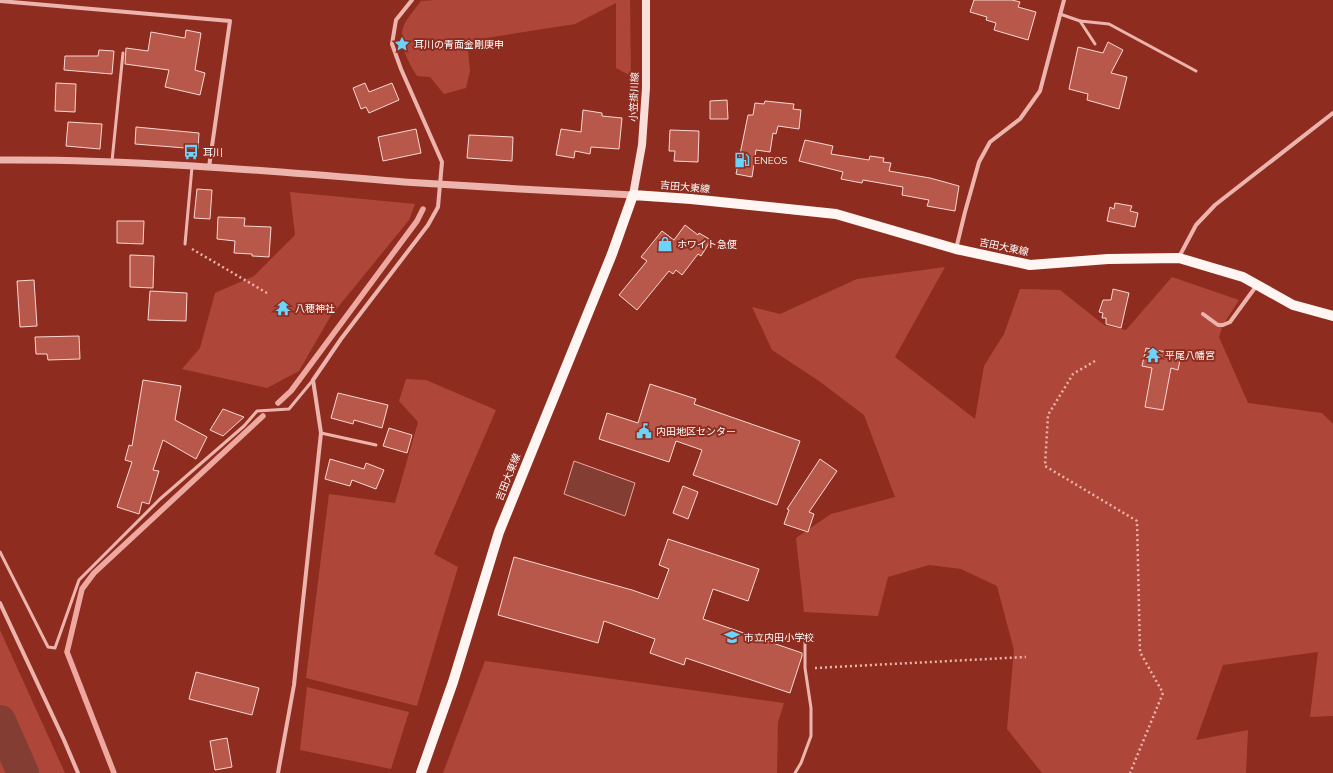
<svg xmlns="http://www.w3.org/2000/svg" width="1333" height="773" font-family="Raleway,'Noto Sans JP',sans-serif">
	<rect width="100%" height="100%" fill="#8e2d1f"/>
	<!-- green -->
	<g fill="#ae4739">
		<path d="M 434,0 L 630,0 L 631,76 L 616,68 L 616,3 L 575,24 L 467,41 L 470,71 L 466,88 L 444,94 L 430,77 L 417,76 C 409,63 398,45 403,28 C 405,20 416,8 421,1 Z"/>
		<path d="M 290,192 L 415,204 L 409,220 L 330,317 L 299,371 L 267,388 L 182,369 L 200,348 L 215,293 L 254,276 L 295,235 Z"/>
		<path d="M 945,267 L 895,357 L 975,419 L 984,366 L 1004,334 L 1020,289 L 1060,290 L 1104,325 L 1126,330 L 1172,277 L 1239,300 L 1223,325 L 1219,337 L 1248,403 L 1322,413 L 1333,424 L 1333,716 L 1310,717 L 1318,652 L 1223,665 L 1196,740 L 1248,730 L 1246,773 L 1042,773 L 1007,729 L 1014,650 L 997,586 L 961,569 L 929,565 L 888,577 L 878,616 L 804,612 L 796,538 L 831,514 L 895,497 L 864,415 L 819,381 L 772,350 L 752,307 L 780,314 L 857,279 Z"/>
		<path d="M 406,379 L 426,380 L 496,410 L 434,554 L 458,567 L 417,706 L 306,678 L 329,494 L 395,503 L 418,422 L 399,401 Z"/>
		<path d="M 0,630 L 65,773 L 0,773 Z"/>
		<path d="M 485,661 L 784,703 L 778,722 L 777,773 L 443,773 Z"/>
		<path d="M 307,687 L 409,712 L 391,769 L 300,750 Z"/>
	</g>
	<!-- water -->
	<path fill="#843d33" stroke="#eea8a0" d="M 574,461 L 635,483 L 625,516 L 564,494 Z"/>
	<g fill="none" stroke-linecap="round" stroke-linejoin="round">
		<!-- stream -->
		<g stroke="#eea8a0" stroke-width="5.5">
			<path d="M 278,403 L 291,391 L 417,221 L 423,209"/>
			<path d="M 114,773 L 67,652 L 82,589 L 94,573 L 263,416"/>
		</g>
		<!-- river -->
		<path stroke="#843d33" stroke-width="32" d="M 0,721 L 23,773"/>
	</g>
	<!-- building -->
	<g fill="#b7584b" stroke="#f9d7d2">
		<path d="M 974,0 L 1012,0 L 1020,2 L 1018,7 L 1036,12 L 1028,40 L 994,30 L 996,23 L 986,20 L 987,17 L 970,12 Z"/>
		<path d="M 186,30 L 201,33 L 195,70 L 205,73 L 200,95 L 165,87 L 169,70 L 125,64 L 126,48 L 148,51 L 151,32 L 185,38 Z"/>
		<path d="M 1108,42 L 1123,50 L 1111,73 L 1127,77 L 1119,109 L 1087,100 L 1088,94 L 1069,89 L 1078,47 L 1103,53 Z"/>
		<path d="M 99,50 L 114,51 L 112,74 L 64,70 L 65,56 L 98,56 Z"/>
		<path d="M 56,83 L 76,84 L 75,112 L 55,111 Z"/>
		<path d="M 365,83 L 369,92 L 392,83 L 399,100 L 369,113 L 366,107 L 361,109 L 353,88 Z"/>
		<path d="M 727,100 L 728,119 L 710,119 L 710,101 Z"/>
		<path d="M 765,101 L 794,104 L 793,109 L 801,110 L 799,129 L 778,126 L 776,134 L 773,133 L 770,152 L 756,150 L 752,177 L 736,174 L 748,115 L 753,115 L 755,103 L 764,104 Z"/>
		<path d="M 583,110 L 602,113 L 602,116 L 622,118 L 619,149 L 591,147 L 590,154 L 575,151 L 574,158 L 556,155 L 561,129 L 581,132 Z"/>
		<path d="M 68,122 L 102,124 L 100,149 L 66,146 Z"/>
		<path d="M 136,127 L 199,133 L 198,149 L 135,144 Z"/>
		<path d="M 416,129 L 421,153 L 383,161 L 378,137 Z"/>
		<path d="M 670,130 L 699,131 L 698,162 L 674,161 L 675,151 L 669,151 Z"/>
		<path d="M 469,135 L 513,137 L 512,161 L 467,158 Z"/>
		<path d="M 805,140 L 833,146 L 831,154 L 869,160 L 870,156 L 884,158 L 883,162 L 891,163 L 889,171 L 930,178 L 959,186 L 955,211 L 927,206 L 929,200 L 902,195 L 903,187 L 863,180 L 862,183 L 841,179 L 843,172 L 799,161 Z"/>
		<path d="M 197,189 L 212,190 L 210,219 L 194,218 Z"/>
		<path d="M 1115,203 L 1132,206 L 1130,211 L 1138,213 L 1135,227 L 1107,221 L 1110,207 L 1114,209 Z"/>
		<path d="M 218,217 L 245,218 L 244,226 L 271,227 L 269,257 L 252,256 L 252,254 L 234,253 L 235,241 L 217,239 Z"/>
		<path d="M 117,221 L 144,221 L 143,244 L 117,243 Z"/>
		<path d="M 685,225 L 698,235 L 699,233 L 711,240 L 701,256 L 698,254 L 682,275 L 676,270 L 673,274 L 669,271 L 637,310 L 619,295 L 647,261 L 641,257 L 662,231 L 674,240 Z"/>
		<path d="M 130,255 L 154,256 L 153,288 L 130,287 Z"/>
		<path d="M 34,280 L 37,326 L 20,327 L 17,281 Z"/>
		<path d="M 1113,289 L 1129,293 L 1121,328 L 1106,324 L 1106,318 L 1102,318 L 1103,313 L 1099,312 L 1103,300 L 1111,300 Z"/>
		<path d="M 150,291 L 187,293 L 186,321 L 148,320 Z"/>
		<path d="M 79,336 L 80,359 L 48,360 L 47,354 L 36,354 L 35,337 Z"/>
		<path d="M 1146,348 L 1181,355 L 1178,370 L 1171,368 L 1163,410 L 1145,407 L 1152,368 L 1142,366 Z"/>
		<path d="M 143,380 L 181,386 L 175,420 L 207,437 L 196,459 L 163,440 L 153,470 L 159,471 L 149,504 L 142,502 L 139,514 L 117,507 L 132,462 L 125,460 L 129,445 L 132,446 Z"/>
		<path d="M 650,384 L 696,399 L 694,404 L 800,441 L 777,505 L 693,475 L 702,450 L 676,441 L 669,462 L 599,439 L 607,413 L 638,423 Z"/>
		<path d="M 338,393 L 388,405 L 382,428 L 354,420 L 353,424 L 331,418 Z"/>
		<path d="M 223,409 L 244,417 L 223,436 L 210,430 Z"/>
		<path d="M 389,428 L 412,435 L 407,453 L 383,446 Z"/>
		<path d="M 330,459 L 364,469 L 366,463 L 384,470 L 376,489 L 352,480 L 350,486 L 325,479 Z"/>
		<path d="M 820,459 L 837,471 L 809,512 L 814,514 L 808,532 L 784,524 L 789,510 L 787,509 Z"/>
		<path d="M 683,486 L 698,492 L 688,519 L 673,513 Z"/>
		<path d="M 668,539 L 759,569 L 748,601 L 713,589 L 703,619 L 802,653 L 802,656 L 790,693 L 686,658 L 684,665 L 650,653 L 655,639 L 604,621 L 598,643 L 498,615 L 514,557 L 632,590 L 658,599 L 669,569 L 659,565 Z"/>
		<path d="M 196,672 L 259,688 L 252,715 L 189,699 Z"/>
		<path d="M 227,738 L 232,767 L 215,770 L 210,741 Z"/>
	</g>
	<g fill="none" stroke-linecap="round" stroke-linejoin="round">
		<!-- path -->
		<g stroke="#edb4ad" stroke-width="2.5" stroke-dasharray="2 3" stroke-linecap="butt">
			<path d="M 192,249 L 267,293"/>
			<path d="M 1095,361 L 1073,374 L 1048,415 L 1045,466 L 1137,521 L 1140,652 L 1163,693 L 1130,773"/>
			<path d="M 815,668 L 1026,657"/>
		</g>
		<!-- service -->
		<g stroke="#edb4ad" stroke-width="3">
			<path d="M 1060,14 L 1080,21 L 1095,44"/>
			<path d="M 1080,21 L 1109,24 L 1196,71"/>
			<path d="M 112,161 L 123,53"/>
			<path d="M 185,244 L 192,167"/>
			<path d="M 321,433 L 376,445"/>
			<path d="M 0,552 L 48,647 L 55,648 L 79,580 L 160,499 L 244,426 L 257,411 L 289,409 L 313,380"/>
			<path d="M 795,773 L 801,763 L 811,736 L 811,708 L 805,668 L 805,641"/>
		</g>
		<!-- minor -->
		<g stroke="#edb4ad" stroke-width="4">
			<path d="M 0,1 L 230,21 L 209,167"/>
			<path d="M 956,249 L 965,212 L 979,162 L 990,142 L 1020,119 L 1040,91 L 1064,0"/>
			<path d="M 1179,257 L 1196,225 L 1215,205 L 1333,113"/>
			<path d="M 1203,314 L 1218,325 L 1223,325 L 1230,322 L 1257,285"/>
			<path d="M 0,603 L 64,740 L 78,773"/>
			<path d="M 278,773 L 294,685 L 321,433 L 313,380 L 341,339 L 428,225 L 438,207 L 442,162 L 401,69 L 392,44 L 396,20 L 412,0"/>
		</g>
		<!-- tertiary -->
		<path stroke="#edb4ad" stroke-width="7" d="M 0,160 C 135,159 270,171 404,182 C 480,187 557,191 633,195"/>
		<!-- secondary -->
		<path stroke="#f9ddd9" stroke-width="8" d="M 633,195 L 642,145 L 646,88 L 646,0"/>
		<!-- primary -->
		<path stroke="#fff5f3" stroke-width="10" d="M 421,773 L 453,682 L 499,532 L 612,254 L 633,195 L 691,199 L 836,214 L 956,249 L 1030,265 L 1108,259 L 1179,258 L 1243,277 L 1293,305 L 1333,316"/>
	</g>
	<!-- icons -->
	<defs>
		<g id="sight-bare" transform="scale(1.2)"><path d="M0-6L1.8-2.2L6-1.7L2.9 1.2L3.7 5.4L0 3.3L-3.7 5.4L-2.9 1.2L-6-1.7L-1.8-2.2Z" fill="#6cd3fb" stroke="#8e2d1f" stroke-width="2.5" paint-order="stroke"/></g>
		<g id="bus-bare" transform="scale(1.2)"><path d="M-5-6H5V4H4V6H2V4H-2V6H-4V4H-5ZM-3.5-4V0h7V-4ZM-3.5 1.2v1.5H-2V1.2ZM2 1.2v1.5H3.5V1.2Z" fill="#6cd3fb" stroke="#8e2d1f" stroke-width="2.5" paint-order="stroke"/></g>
		<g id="fuel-bare" transform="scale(1.2)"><path d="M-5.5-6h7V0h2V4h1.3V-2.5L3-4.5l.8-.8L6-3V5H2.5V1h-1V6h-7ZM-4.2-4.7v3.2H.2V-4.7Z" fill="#6cd3fb" stroke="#8e2d1f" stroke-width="2.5" paint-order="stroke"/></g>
		<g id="shop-bare" transform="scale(1.2)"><path d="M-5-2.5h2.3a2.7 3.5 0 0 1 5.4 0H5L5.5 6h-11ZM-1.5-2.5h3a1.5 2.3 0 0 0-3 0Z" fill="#6cd3fb" stroke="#8e2d1f" stroke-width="2.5" paint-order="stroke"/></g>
		<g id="temple-bare" transform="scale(1.2)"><path d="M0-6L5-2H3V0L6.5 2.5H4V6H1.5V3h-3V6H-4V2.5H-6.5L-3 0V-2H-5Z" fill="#6cd3fb" stroke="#8e2d1f" stroke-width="2.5" paint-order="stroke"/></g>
		<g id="civic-bare" transform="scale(1.2)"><path d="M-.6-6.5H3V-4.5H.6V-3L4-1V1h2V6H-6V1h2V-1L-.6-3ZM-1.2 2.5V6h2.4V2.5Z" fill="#6cd3fb" stroke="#8e2d1f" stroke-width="2.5" paint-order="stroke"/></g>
		<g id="school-bare" transform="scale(1.2)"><path d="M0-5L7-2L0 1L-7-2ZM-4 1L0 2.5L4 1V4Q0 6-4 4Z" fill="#6cd3fb" stroke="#8e2d1f" stroke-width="2.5" paint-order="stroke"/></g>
	</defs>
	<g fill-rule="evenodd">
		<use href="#sight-bare" x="402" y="44"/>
		<use href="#bus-bare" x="191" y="152"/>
		<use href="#fuel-bare" x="742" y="160"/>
		<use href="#shop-bare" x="665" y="244"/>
		<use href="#temple-bare" x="283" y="308"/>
		<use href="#temple-bare" x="1153" y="355"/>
		<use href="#civic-bare" x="644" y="431"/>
		<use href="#school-bare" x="732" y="637"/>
	</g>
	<g text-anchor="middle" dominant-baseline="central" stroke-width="4" stroke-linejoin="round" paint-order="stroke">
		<!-- poi labels -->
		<g font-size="10" fill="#fff" stroke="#8e2d1f" text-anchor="start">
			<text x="414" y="44">耳川の青面金剛庚申</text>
			<text x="203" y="152">耳川</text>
			<text x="754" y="160">ENEOS</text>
			<text x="677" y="244">ホワイト急便</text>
			<text x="295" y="308">八穂神社</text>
			<text x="1165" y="355">平尾八幡宮</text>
			<text x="656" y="431">内田地区センター</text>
			<text x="744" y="637">市立内田小学校</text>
		</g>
		<!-- street labels -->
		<g font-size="10" fill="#fff" stroke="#8e2d1f">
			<text transform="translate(634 97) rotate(-88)">小笠掛川線</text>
			<text transform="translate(685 187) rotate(5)">吉田大東線</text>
			<text transform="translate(1004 247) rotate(12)">吉田大東線</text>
			<text transform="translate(508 477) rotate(-68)">吉田大東線</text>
		</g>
	</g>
</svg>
